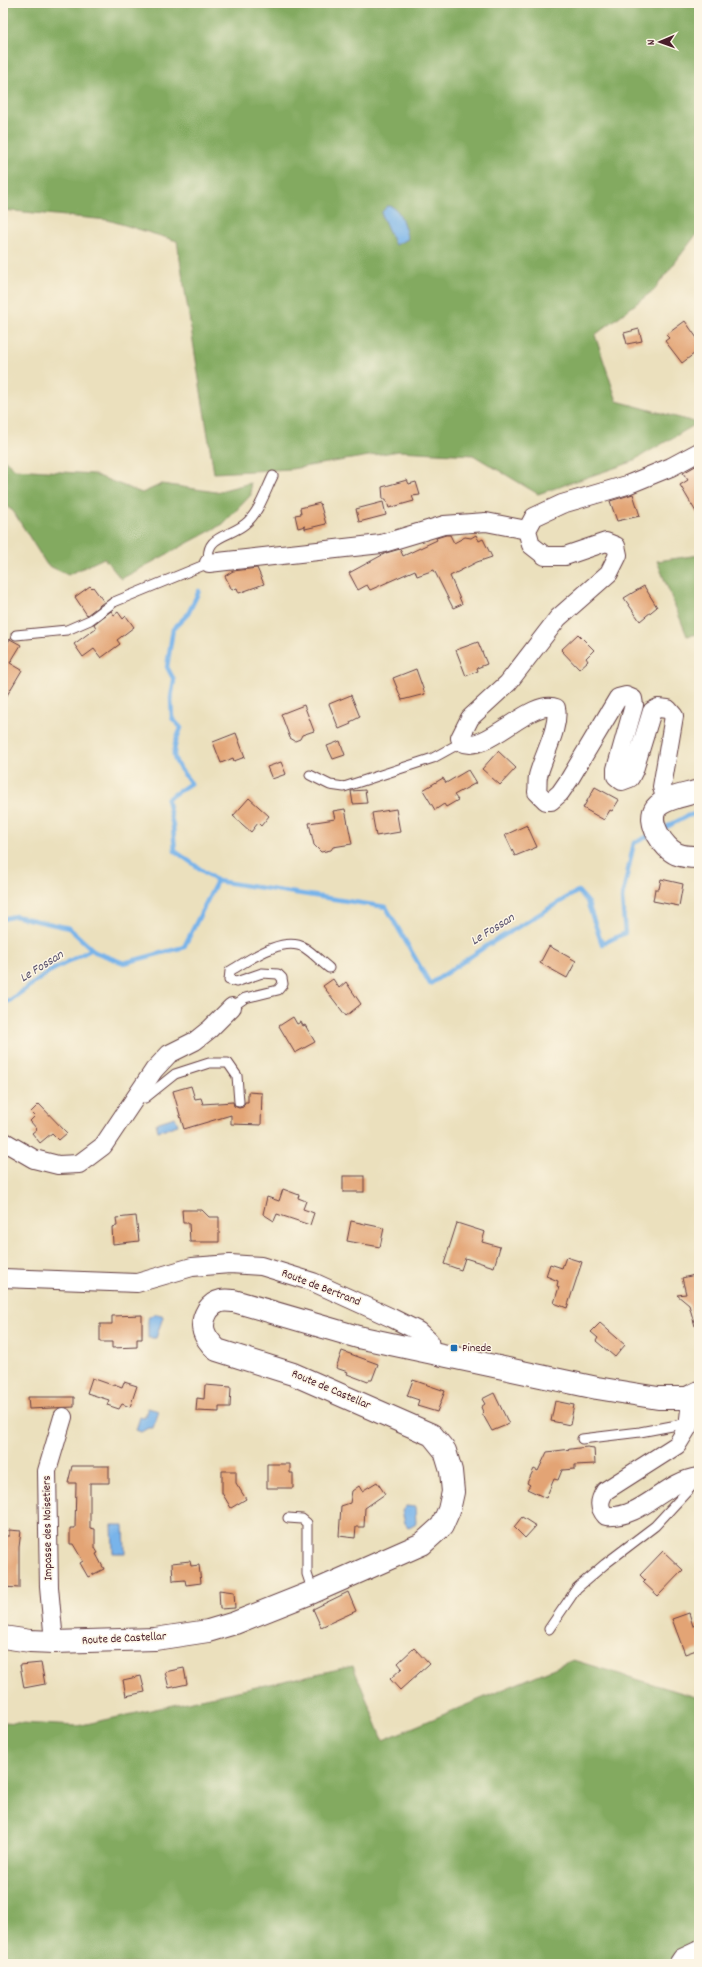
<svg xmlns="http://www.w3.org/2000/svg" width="702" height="1967" font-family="Dekko,sans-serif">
	<rect width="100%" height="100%" fill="#fcf5e5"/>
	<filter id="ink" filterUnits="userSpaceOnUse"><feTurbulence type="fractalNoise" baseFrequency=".025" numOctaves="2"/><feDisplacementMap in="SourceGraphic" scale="8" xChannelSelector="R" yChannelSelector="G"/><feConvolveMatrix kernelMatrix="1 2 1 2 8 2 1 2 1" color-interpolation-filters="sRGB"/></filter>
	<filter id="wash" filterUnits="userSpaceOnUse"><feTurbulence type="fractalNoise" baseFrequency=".012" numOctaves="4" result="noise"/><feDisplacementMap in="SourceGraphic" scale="16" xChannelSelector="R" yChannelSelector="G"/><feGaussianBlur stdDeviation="0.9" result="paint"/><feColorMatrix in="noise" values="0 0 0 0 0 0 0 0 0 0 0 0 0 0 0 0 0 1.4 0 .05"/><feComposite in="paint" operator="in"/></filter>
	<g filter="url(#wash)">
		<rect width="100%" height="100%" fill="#ebe0bd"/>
		<!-- forest -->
		<g fill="#83aa61" stroke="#666446">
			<path d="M 3,3 L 699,3 L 699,231 L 654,290 L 595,335 L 617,401 L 698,423 L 629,463 L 538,494 L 473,455 L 399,451 L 291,469 L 214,473 L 177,241 L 108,220 L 3,210 Z"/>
			<path d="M 3,458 L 15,469 L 93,474 L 142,493 L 162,484 L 216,492 L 250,483 L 251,495 L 223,524 L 121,579 L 104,558 L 68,575 L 47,565 L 13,511 L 3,504 Z"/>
			<path d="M 699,555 L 699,634 L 687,636 L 657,561 Z"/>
			<path d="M 573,1660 L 699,1698 L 699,1964 L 3,1964 L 3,1722 L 77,1726 L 353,1666 L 383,1740 Z"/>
		</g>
		<!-- water -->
		<g fill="#78b4ea" stroke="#616a8a">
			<path d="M 387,206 C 401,205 404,228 408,239 L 395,245 L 382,216 L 382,212 Z"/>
			<path d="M 175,1117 L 178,1125 L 158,1131 L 156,1123 Z"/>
			<path d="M 154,1314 L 162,1315 L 163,1317 L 156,1338 L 148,1338 L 148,1318 Z"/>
			<path d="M 148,1408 L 159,1411 L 153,1428 L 148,1428 L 141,1432 L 136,1430 L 140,1417 L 144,1418 Z"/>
			<path d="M 406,1506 L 415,1507 L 416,1523 L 411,1526 L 408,1527 L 405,1523 L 402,1511 Z"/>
			<path d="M 112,1525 L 124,1525 L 125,1553 L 113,1553 Z"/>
		</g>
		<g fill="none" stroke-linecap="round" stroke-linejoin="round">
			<!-- stream -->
			<g stroke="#78b4ea" stroke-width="4.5">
				<path d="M 199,591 L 188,614 L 173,629 L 167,667 L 174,680 L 171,698 L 172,718 L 181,728 C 169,757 172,759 191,783 L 167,799 L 173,826 L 175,851 L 217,881 L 386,907 L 430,984 L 488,945 L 578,891 L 587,901 L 602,944 L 625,933 L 622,898 L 634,843 L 651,835"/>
				<path d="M 661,830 L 687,816 L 699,813"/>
				<path d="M 3,919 L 15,916 L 69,928 L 95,952 L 124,963 L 184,947 L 217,881"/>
				<path d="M 3,1002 L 9,1001 L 49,972 L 92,949"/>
			</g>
		</g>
		<g id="blocks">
			<!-- building -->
			<g fill="#e3a475">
				<path d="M 685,321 L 699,341 L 699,350 L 682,363 L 665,341 L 669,338 L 666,335 Z"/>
				<path d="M 639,329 L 642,341 L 627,344 L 624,333 Z"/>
				<path d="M 699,464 L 699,517 L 680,485 L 688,480 L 683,473 Z"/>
				<path d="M 407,480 L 409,484 L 416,482 L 420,495 L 412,496 L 414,501 L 389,508 L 386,499 L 383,499 L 382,487 Z"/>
				<path d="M 633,494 L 640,516 L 617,521 L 610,501 Z"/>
				<path d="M 383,502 L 386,515 L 359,522 L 356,509 Z"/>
				<path d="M 320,503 L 326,524 L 305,529 L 305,526 L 298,528 L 295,515 L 301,514 L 300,508 Z"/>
				<path d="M 446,535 L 450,535 L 454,543 L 465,537 L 471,538 L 476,535 L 479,541 L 483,539 L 492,557 L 477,562 L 450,576 L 462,604 L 453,608 L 434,570 L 417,576 L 415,570 L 370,590 L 367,585 L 358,590 L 349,573 L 386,553 L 400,549 L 403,556 L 437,540 L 436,538 Z"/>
				<path d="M 257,568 L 264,584 L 239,593 L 237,588 L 232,590 L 225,576 L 233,571 Z"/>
				<path d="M 90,586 L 92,588 L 93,587 L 104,602 L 87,615 L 75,597 Z"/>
				<path d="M 644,586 L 657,607 L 640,621 L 624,598 Z"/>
				<path d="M 111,611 L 114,615 L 118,612 L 123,619 L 126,616 L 134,627 L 117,640 L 120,644 L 101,658 L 94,649 L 83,657 L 74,644 L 96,628 L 94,624 Z"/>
				<path d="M 578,634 L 594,650 L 586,658 L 588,661 L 579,669 L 561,650 Z"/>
				<path d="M 10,639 L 21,645 L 10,663 L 22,670 L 3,702 L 3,650 Z"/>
				<path d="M 478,642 L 487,664 L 477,668 L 478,671 L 466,676 L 456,650 Z"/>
				<path d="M 416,669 L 425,694 L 402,700 L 393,678 Z"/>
				<path d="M 351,695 L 360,717 L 350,722 L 351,724 L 339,729 L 329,704 Z"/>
				<path d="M 304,705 L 314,731 L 302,735 L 300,739 L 295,741 L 290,738 L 281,714 Z"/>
				<path d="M 236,733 L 245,757 L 234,761 L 233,758 L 221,763 L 213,742 Z"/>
				<path d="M 340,741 L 345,755 L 333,759 L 327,746 Z"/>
				<path d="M 498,751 L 516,768 L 500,785 L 482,769 Z"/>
				<path d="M 281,762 L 286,774 L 272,779 L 267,767 Z"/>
				<path d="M 468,770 L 476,783 L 454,795 L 458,800 L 446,807 L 444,804 L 435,810 L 423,790 L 443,778 L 446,783 Z"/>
				<path d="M 595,787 L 619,800 L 612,811 L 610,810 L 604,820 L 583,808 Z"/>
				<path d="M 365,790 L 367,803 L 353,804 L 351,791 Z"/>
				<path d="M 249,798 L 269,816 L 261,826 L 258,823 L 251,832 L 233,816 Z"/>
				<path d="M 345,809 L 352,844 L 333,847 L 331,850 L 321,852 L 314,845 L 309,823 L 335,819 L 333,811 Z"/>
				<path d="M 396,809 L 400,832 L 376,836 L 372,813 Z"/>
				<path d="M 527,825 L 537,847 L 515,856 L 505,835 Z"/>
				<path d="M 661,879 L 683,884 L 679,906 L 653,901 L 655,889 L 659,889 Z"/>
				<path d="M 549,946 L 576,961 L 567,978 L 540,963 Z"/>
				<path d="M 333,979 L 339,988 L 346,982 L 361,1004 L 346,1016 L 323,986 Z"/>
				<path d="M 293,1017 L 297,1024 L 301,1022 L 303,1026 L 305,1025 L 315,1042 L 295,1053 L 279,1026 Z"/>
				<path d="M 191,1086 L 195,1099 L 201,1098 L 203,1104 L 233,1102 L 234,1106 L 239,1108 L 243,1107 L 245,1102 L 248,1102 L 248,1092 L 262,1093 L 261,1125 L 231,1124 L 231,1115 L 184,1129 L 173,1091 Z"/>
				<path d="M 39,1104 L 67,1133 L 59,1140 L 52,1133 L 40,1143 L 32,1133 L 37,1129 L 30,1121 L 35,1116 L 31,1112 Z"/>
				<rect x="343" y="1176" width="21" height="16"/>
				<path d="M 283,1189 L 299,1195 L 298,1198 L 306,1201 L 303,1209 L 314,1213 L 310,1225 L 277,1214 L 274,1221 L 263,1214 L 267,1197 L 279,1201 Z"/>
				<path d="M 182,1210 L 202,1210 L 209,1217 L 219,1217 L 219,1242 L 190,1242 L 189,1223 L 183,1223 Z"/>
				<path d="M 136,1216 L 139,1241 L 113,1244 L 112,1227 L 117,1226 L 116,1218 Z"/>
				<path d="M 351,1221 L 384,1228 L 380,1247 L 347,1241 Z"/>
				<path d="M 457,1223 L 485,1232 L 482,1242 L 500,1247 L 494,1267 L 465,1258 L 461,1270 L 444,1264 Z"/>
				<path d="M 566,1257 L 582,1262 L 567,1308 L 554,1303 L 559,1287 L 557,1286 L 558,1281 L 546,1276 L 550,1264 L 562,1268 Z"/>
				<path d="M 699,1274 L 699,1325 L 695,1326 L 689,1305 L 677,1295 L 686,1294 L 682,1278 Z"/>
				<path d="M 142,1315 L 142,1339 L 137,1339 L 137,1347 L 112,1348 L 112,1342 L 100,1342 L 100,1324 L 112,1324 L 112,1316 Z"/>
				<path d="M 600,1323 L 625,1345 L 615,1357 L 596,1341 L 598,1338 L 591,1332 Z"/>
				<path d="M 342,1351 L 378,1364 L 372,1380 L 369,1380 L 368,1382 L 347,1374 L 348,1372 L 336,1368 Z"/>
				<path d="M 92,1378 L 112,1385 L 114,1384 L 122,1387 L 124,1382 L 137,1386 L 130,1407 L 122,1404 L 119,1409 L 107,1405 L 109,1400 L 87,1393 Z"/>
				<path d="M 413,1380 L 445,1391 L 437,1412 L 417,1406 L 419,1400 L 407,1396 Z"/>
				<path d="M 205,1385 L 231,1387 L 230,1407 L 219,1407 L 219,1412 L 196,1411 L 197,1398 L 204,1399 Z"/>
				<path d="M 494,1393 L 509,1424 L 492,1431 L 482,1413 L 483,1412 L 481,1407 L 485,1404 L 482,1399 Z"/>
				<path d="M 28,1397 L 74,1397 L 74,1407 L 29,1409 Z"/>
				<path d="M 555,1401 L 574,1405 L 570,1425 L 551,1421 Z"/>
				<path d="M 587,1447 L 594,1448 L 595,1464 L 575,1465 L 575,1469 L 562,1470 L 558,1480 L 554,1479 L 546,1498 L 527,1489 L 530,1485 L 527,1483 L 534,1469 L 538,1471 L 547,1452 Z"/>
				<path d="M 267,1464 L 290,1464 L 290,1473 L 293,1473 L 293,1488 L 267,1488 Z"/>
				<path d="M 72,1466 L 109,1466 L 109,1483 L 90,1483 L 90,1528 L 95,1529 L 95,1548 L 98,1553 L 96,1554 L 104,1569 L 88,1577 L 80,1563 L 83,1561 L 73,1544 L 70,1544 L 70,1528 L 75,1528 L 76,1483 L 68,1483 Z"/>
				<path d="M 222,1471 L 236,1471 L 236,1483 L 246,1499 L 231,1508 L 222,1493 Z"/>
				<path d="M 377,1482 L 385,1494 L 365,1508 L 364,1527 L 356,1527 L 355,1538 L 339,1536 L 341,1506 L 350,1503 L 352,1491 L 359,1486 L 362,1491 Z"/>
				<path d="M 522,1517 L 536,1526 L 525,1538 L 514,1527 Z"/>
				<path d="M 9,1530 L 21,1531 L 19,1547 L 19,1588 L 3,1587 L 3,1536 L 9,1536 Z"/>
				<path d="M 663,1551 L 683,1570 L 658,1596 L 643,1582 L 645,1580 L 640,1575 Z"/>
				<path d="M 190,1561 L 191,1566 L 199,1565 L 201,1583 L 186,1585 L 185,1580 L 173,1581 L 172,1563 Z"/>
				<path d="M 219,1590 L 234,1592 L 235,1608 L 220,1609 Z"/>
				<path d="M 348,1592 L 356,1611 L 321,1627 L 313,1609 Z"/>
				<path d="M 689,1613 L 693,1626 L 699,1624 L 699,1649 L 685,1654 L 672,1619 Z"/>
				<path d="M 414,1648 L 429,1664 L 400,1690 L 390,1679 L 402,1668 L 398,1663 Z"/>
				<path d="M 41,1663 L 45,1684 L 24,1688 L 20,1665 Z"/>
				<path d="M 184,1668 L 187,1684 L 169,1688 L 165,1672 Z"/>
				<path d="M 141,1676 L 145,1692 L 126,1696 L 123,1680 Z"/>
			</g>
		</g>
	</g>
	<g filter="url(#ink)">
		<use href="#blocks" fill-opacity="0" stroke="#623c41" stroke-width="1"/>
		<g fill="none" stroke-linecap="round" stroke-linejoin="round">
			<!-- service casing -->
			<g stroke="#623c41" stroke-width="11">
				<g id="service">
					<path d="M 16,635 L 67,630 L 90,620 L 114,602 L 209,563 C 204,535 228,538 245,524 C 259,513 265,492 273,476"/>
					<path d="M 310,775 L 330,785 L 344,787 L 433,758 L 462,742"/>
					<path d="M 232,1007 L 245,998 L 278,990 L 283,984 L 282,978 L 278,974 L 262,973 L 236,982 L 229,980 L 230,971 C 249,960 283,935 305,948 C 313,953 321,962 329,968"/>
					<path d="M 136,1099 L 145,1098 L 175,1074 L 209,1063 L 228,1063 L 237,1076 L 239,1102"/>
					<path d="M 582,1439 L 640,1432 L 688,1423"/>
					<path d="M 288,1518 L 302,1519 L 307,1523 L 307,1574 L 313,1592"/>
					<path d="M 549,1629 L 577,1588 L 605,1564 L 655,1526 L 693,1485 L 691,1478"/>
				</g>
			</g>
			<!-- minor casing -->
			<g stroke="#623c41" stroke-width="20">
				<g id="minor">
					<path d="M 209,563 L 381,544 L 444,525 L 486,522 L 527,530"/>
					<path d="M 666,801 L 662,787 L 674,716 L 668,709 L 658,708 L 652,711 L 634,770 L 630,778 L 622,781 L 616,776 L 616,769 L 634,705 L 633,699 L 626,696 L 618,698 L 569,780 L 560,793 L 551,801 L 546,801 L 537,792 C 538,786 537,781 538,776 C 543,756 560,727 556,708 C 530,698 486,755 462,742 L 460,738 L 470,718 L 508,683 L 558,618 L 609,573 L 618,555 L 616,546 L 606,542 L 565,556 L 545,556 L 531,545 L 527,530 L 534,517 L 562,504 L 627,485 L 671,467 L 699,452"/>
					<path d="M 3,1141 L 34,1159 L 58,1165 L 79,1164 L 103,1146 L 154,1070 L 169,1054 L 195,1041 L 210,1029 L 232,1007"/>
					<path d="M 3,1278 L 137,1283 L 192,1267 L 230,1264 L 261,1266 L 313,1282 L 392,1318 L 418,1331 L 429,1341 L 431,1352"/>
					<path d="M 687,1398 L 690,1410 L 688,1427 L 677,1445 L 605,1491 C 599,1501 598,1507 606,1516 C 643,1519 664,1481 699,1477"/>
					<path d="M 54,1642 L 49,1587 L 47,1471 L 63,1417"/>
					<path d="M 678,1964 L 682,1958 L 699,1950"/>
				</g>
			</g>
			<!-- tertiary casing -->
			<g stroke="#623c41" stroke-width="24">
				<g id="tertiary">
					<path d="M 699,791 C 686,795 664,798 656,808 C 646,822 664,849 677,854 C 683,857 693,857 699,857"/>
					<path d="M 3,1637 L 30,1641 L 54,1642 L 155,1639 L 208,1631 L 235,1623 L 313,1592 L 422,1544 L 442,1526 L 449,1510 L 453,1492 L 451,1471 L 445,1451 L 432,1435 L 293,1374 L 217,1350 C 204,1337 198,1327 208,1310 C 211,1306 216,1302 221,1301 C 225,1300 230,1301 234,1301 L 358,1337 L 597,1388 L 658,1398 L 687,1398 L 699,1392"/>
				</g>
			</g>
			<!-- service -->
			<use href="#service" stroke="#fff" stroke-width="9"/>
			<!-- minor -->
			<use href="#minor" stroke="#fff" stroke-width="18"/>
			<!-- tertiary -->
			<use href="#tertiary" stroke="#fff" stroke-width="22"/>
		</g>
	</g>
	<!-- markers -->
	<rect fill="#1f6fb2" stroke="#fcf5e5" stroke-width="1.5" x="450" y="1344" width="8" height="8" rx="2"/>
	<g text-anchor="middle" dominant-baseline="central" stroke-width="3" stroke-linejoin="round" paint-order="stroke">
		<!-- street labels -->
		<g font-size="12" fill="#4a1f2b" stroke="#fcf5e5">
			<text transform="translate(321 1288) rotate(21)">Route de Bertrand</text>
			<text transform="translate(331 1390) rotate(23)">Route de Castellar</text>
			<text transform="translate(48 1528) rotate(-91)">Impasse des Noisetiers</text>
			<text transform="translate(124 1639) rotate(-3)">Route de Castellar</text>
		</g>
		<!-- poi labels -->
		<g font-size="12" fill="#4a1f2b" stroke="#fcf5e5" text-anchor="start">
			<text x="462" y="1348">Pinede</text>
		</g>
		<!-- water labels -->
		<g font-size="13" font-style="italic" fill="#5a536e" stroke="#fcf5e5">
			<text transform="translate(493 930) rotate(-32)">Le Fossan</text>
			<text transform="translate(42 967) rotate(-32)">Le Fossan</text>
		</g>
	</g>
	<!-- margin -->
	<rect width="702" height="1967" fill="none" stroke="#fcf5e5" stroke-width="16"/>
	<!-- north arrow -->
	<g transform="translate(660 42) rotate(268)" stroke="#fcf5e5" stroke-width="3" paint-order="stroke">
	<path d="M0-3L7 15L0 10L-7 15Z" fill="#4a1f2b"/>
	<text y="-6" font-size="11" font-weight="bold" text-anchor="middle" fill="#4a1f2b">N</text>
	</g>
</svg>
